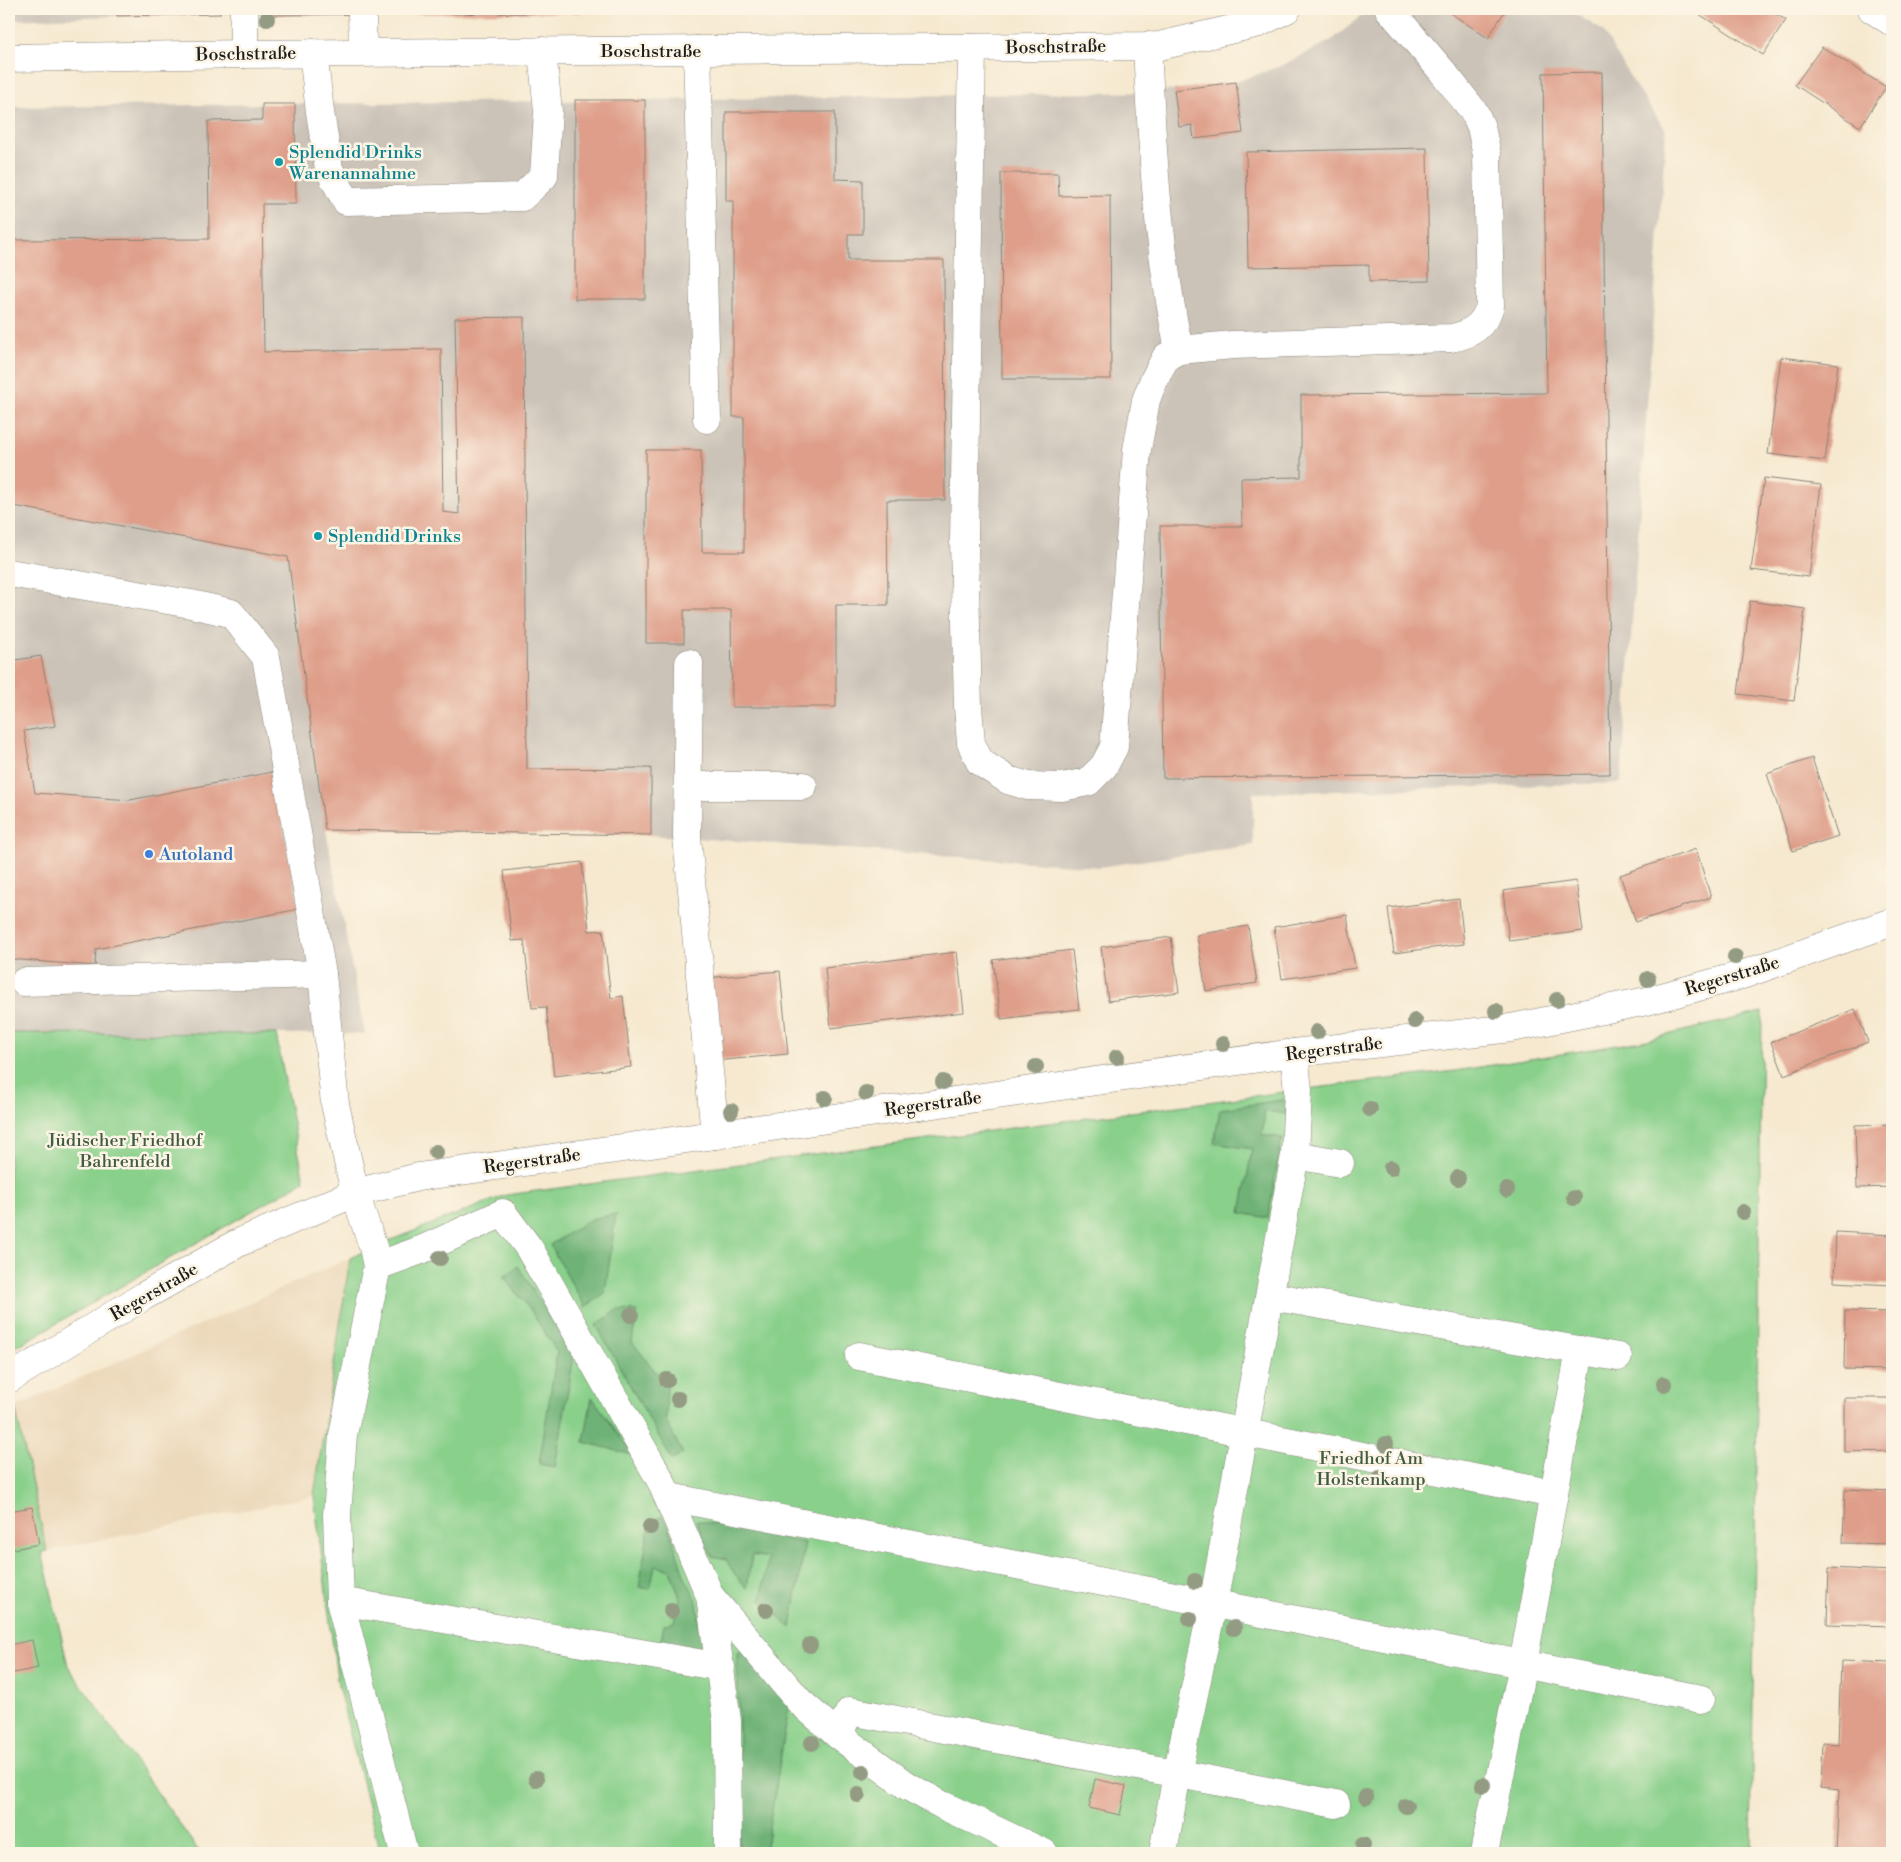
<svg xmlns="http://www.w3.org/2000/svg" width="1901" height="1862" font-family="'Libre Bodoni',serif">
	<rect width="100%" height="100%" fill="#fcf5e5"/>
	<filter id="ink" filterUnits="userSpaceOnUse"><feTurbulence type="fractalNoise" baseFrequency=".02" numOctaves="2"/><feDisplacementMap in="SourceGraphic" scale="10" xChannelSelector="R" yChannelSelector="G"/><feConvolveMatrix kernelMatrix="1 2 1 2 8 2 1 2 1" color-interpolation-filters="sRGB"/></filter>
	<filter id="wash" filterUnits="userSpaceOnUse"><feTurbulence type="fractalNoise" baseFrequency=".0096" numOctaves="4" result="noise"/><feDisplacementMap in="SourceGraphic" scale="20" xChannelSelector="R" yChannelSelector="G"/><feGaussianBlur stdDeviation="1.12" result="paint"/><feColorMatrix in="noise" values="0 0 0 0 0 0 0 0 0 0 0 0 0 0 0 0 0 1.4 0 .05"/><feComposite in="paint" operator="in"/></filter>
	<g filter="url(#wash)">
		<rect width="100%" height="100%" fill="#f6e9d0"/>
		<!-- built -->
		<path fill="#ecd8ba" d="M 350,1258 L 314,1496 L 47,1551 L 15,1407 Z"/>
		<!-- industrial -->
		<g fill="#cbc3b8">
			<path d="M 9,9 L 842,9 L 220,14 L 117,16 L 9,20 Z"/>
			<path d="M 1370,9 L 1568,9 L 1603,31 L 1636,87 L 1666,130 L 1621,783 L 1253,793 L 1253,845 L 1099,867 L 651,835 L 326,830 L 365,1034 L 9,1033 L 9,107 L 645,100 L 1157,92 L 1236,82 L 1283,65 L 1332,40 Z"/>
		</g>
		<!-- green -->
		<g fill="#89d08b" stroke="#527654">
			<path d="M 1762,1012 L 1751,1853 L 380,1853 L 338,1686 L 314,1496 L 350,1258 L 373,1247 L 506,1195 L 1298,1090 L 1455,1071 L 1642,1041 Z"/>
			<path d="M 9,1033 L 276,1034 L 304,1181 L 9,1351 Z"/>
			<path d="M 15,1407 L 47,1551 L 42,1552 L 68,1666 L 200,1853 L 9,1853 L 9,1411 Z"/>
		</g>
		<!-- forest -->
		<g fill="#6eb277" stroke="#45674a">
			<path d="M 1289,1099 L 1287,1114 L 1265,1111 L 1262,1135 L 1282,1138 L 1268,1218 L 1241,1213 L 1252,1149 L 1214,1143 L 1220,1109 Z"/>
			<path d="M 616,1214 L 605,1293 L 585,1307 L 550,1245 L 591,1219 Z"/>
			<path d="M 518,1266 L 574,1356 L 555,1467 L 539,1464 L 557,1352 L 531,1311 L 504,1277 Z"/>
			<path d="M 618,1310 L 637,1311 L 632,1342 L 667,1386 L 666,1421 L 683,1454 L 672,1460 L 596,1325 Z"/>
			<path d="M 592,1397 L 633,1455 L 584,1442 Z"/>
			<path d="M 662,1516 L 669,1528 L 685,1578 L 696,1598 L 705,1654 L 660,1645 L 664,1625 L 674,1622 L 680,1598 L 670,1570 L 655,1566 L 650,1589 L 639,1587 L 650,1522 Z"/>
			<path d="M 696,1520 L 805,1543 L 791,1628 L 761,1600 L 768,1558 L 752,1555 L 747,1588 L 734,1573 L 726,1559 L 712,1556 Z"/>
			<path d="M 741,1651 L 789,1706 L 765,1853 L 739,1853 L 739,1735 L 737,1654 Z"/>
		</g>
		<g id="blocks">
			<!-- building -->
			<g fill="#de9e89">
				<path d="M 117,9 L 220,9 L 220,14 L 117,16 Z"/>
				<path d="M 272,9 L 672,9 L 672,12 L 272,15 Z"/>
				<path d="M 1444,9 L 1506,9 L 1488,38 Z"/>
				<path d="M 1702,9 L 1767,9 L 1786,20 L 1763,55 L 1699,14 Z"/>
				<path d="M 1822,47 L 1886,87 L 1860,127 L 1795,85 Z"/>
				<path d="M 1602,72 L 1610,774 L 1163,778 L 1160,526 L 1242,526 L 1241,478 L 1301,477 L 1301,395 L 1547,393 L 1543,73 Z"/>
				<path d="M 1236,82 L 1243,133 L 1194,139 L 1192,125 L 1179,127 L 1174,90 Z"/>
				<rect x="575" y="100" width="70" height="199"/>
				<path d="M 262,104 L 295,104 L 296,204 L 262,204 L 264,352 L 441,349 L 443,512 L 459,514 L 455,318 L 524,317 L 527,769 L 651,768 L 651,835 L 325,830 L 288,557 L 9,505 L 9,240 L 209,239 L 208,121 L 262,120 Z"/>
				<path d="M 726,112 L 835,112 L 835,179 L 863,180 L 863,234 L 848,234 L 848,260 L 944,260 L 945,500 L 887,500 L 888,605 L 836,605 L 836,707 L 732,707 L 731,610 L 684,610 L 684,643 L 646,643 L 646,450 L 701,450 L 702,552 L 744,552 L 744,417 L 733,417 L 733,201 L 726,201 Z"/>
				<path d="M 1427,148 L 1429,281 L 1369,282 L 1369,265 L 1248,267 L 1246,152 Z"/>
				<path d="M 1001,173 L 1058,173 L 1059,196 L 1110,195 L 1111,379 L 1002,379 Z"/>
				<path d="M 1781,357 L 1838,364 L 1825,461 L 1768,454 Z"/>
				<path d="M 1764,478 L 1821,485 L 1809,577 L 1751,570 Z"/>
				<path d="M 1750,601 L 1805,609 L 1794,701 L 1738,694 Z"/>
				<path d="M 41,656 L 55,726 L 24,731 L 35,793 L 130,800 L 272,772 L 299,909 L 96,949 L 95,966 L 9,959 L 9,661 Z"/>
				<path d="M 1812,758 L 1838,836 L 1793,851 L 1767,774 Z"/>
				<path d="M 1696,849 L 1711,897 L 1636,922 L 1620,875 Z"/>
				<path d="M 582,862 L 589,931 L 603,930 L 611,998 L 623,996 L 631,1067 L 554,1076 L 546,1007 L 532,1008 L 524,940 L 512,941 L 504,871 Z"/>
				<path d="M 1576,881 L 1583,931 L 1509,941 L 1503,891 Z"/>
				<path d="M 1459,899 L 1464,944 L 1394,953 L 1388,908 Z"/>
				<path d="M 1347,915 L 1355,968 L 1282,979 L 1274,927 Z"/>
				<path d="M 1248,926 L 1257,983 L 1206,991 L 1197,935 Z"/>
				<path d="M 1171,937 L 1179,992 L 1108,1001 L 1101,947 Z"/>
				<path d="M 1072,950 L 1079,1009 L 1001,1019 L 993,960 Z"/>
				<path d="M 957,952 L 964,1012 L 831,1028 L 825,968 Z"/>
				<path d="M 780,971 L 788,1054 L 715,1061 L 707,978 Z"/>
				<path d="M 1855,1009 L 1868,1042 L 1784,1075 L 1771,1042 Z"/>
				<path d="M 1892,1124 L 1892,1187 L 1857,1188 L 1855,1125 Z"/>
				<path d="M 1836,1232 L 1892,1235 L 1892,1285 L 1834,1282 Z"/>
				<path d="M 1845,1311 L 1892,1312 L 1892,1370 L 1844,1369 Z"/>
				<path d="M 1844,1398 L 1892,1398 L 1892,1451 L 1844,1452 Z"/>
				<path d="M 1845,1489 L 1892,1491 L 1892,1544 L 1843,1543 Z"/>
				<path d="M 32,1507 L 39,1544 L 9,1550 L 9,1511 Z"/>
				<path d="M 1829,1568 L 1892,1571 L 1892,1626 L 1827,1624 Z"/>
				<path d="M 32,1640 L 38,1668 L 9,1674 L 9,1645 Z"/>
				<path d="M 1841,1661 L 1892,1663 L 1892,1853 L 1836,1853 L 1839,1790 L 1821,1788 L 1823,1743 L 1838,1744 Z"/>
				<path d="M 1095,1779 L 1126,1786 L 1120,1815 L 1089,1808 Z"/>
			</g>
		</g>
	</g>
	<g filter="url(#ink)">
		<use href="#blocks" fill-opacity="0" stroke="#898276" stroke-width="1"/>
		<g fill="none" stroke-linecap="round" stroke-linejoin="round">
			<!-- minor casing -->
			<g stroke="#898276" stroke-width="29">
				<g id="minor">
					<path d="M 1872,9 L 1892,22"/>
					<path d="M 362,14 L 363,52"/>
					<path d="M 1147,46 C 1152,148 1158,250 1179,350"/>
					<path d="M 972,48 L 964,540 L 968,707 L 971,743 L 980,762 L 1008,780 L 1028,786 L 1062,787 L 1088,782 L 1104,766 L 1114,747 L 1137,450 L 1146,400 L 1153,382 L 1166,357 L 1179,350 L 1233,345 L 1451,338 C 1471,335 1484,325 1490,306 L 1487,155 L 1481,127 L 1475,113 L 1442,71 L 1389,9"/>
					<path d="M 697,50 L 707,419"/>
					<path d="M 313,53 L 320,112 L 329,169 L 346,201 L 522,197 L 544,176 L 548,111 L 542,51"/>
					<path d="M 244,54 L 244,9"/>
					<path d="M 9,58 L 244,54 L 1159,46 L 1259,23 L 1287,9"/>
					<path d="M 9,573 L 191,604 L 231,613 L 266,657 L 322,974 L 335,1104 L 355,1193 L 373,1247 L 377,1266 L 343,1435 L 337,1515 L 340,1601 L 404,1853"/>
					<path d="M 689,663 L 687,837 L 715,1135"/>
					<path d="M 688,786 L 803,786"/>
					<path d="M 24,982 L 322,974"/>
					<path d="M 1295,1155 L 1340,1163"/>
					<path d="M 377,1266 L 421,1250 L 503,1213 L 529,1248 L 661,1481 L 710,1596 L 727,1721 L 728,1853"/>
					<path d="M 1270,1296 L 1618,1357"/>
					<path d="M 859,1356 L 1554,1494"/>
					<path d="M 9,1379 L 144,1296 L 238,1243 L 355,1193 L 418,1177 L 1294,1053 L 1511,1028 L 1647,1001 L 1742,975 L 1892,922"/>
					<path d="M 669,1497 L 1701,1699"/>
					<path d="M 710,1596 L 800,1702 L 838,1735 L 907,1786 L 942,1805 L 1044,1853"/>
					<path d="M 340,1601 L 721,1667"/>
					<path d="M 838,1735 L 850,1711 L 1336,1804"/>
					<path d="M 1163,1853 L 1177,1774 L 1213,1604 L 1295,1155 L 1298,1090 L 1294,1053"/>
					<path d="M 1484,1853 L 1523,1664 L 1580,1350"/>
				</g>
			</g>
			<!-- minor -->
			<use href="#minor" stroke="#fff" stroke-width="28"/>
		</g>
		<!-- trees -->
		<g fill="#939b82">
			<circle cx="267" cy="19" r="8"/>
			<circle cx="1735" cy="957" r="8"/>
			<circle cx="1648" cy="979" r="8"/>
			<circle cx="1557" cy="1000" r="8"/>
			<circle cx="1496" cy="1011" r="8"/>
			<circle cx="1415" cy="1021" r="8"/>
			<circle cx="1317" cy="1032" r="8"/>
			<circle cx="1223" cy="1044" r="8"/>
			<circle cx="1117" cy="1057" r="8"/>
			<circle cx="1036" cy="1067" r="8"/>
			<circle cx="943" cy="1082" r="8"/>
			<circle cx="866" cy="1093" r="8"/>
			<circle cx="825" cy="1098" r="8"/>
			<circle cx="1370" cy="1109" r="8"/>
			<circle cx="731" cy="1111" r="8"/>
			<circle cx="436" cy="1152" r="8"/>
			<circle cx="1391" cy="1168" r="8"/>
			<circle cx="1458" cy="1178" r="8"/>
			<circle cx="1507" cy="1190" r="8"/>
			<circle cx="1574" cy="1198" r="8"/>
			<circle cx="1743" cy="1212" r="8"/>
			<circle cx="440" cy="1258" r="8"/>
			<circle cx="631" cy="1315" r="8"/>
			<circle cx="667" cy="1380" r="8"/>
			<circle cx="1664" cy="1384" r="8"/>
			<circle cx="678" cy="1399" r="8"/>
			<circle cx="1386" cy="1444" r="8"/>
			<circle cx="1380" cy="1478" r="8"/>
			<circle cx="650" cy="1527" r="8"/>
			<circle cx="1195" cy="1581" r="8"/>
			<circle cx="766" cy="1610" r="8"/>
			<circle cx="671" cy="1611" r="8"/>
			<circle cx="1190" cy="1619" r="8"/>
			<circle cx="1234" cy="1628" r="8"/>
			<circle cx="810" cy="1645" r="8"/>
			<circle cx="812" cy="1743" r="8"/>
			<circle cx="863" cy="1772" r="8"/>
			<circle cx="536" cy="1779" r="8"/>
			<circle cx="1483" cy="1785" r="8"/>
			<circle cx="858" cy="1795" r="8"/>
			<circle cx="1366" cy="1797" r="8"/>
			<circle cx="1406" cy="1806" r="8"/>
			<circle cx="1363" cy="1845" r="8"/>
		</g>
	</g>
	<!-- markers -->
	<g fill="#0f9aa8" stroke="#fcf5e5" stroke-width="2">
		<circle cx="279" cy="162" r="5"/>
		<circle cx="318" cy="536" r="5"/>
	</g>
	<circle fill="#3f7fe0" stroke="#fcf5e5" stroke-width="2" cx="149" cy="854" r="5"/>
	<g text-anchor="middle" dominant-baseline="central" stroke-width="5" stroke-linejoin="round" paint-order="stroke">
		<!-- street labels -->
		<g font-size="18" fill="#1c1c1c" stroke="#fcf5e5">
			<text transform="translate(1056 47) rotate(-1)">Boschstraße</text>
			<text x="651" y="51">Boschstraße</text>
			<text transform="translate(246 54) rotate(-1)">Boschstraße</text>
			<text transform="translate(1732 976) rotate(-17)">Regerstraße</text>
			<text transform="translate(1334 1049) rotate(-7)">Regerstraße</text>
			<text transform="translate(933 1104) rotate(-8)">Regerstraße</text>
			<text transform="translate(532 1161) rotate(-8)">Regerstraße</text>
			<text transform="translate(154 1292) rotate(-30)">Regerstraße</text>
		</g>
		<!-- culture labels -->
		<g font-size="18" fill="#0d838f" stroke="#fcf5e5" text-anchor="start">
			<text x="289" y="152">Splendid Drinks<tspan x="289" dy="21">Warenannahme</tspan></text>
			<text x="328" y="536">Splendid Drinks</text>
		</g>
		<!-- shop labels -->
		<g font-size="18" fill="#366cbe" stroke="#fcf5e5" text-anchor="start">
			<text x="159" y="854">Autoland</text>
		</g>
		<!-- park labels -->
		<g font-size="18" fill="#425b43" stroke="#fcf5e5">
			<text x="125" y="1140">Jüdischer Friedhof<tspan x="125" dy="21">Bahrenfeld</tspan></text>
			<text x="1371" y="1458">Friedhof Am<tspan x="1371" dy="21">Holstenkamp</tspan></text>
		</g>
	</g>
	<!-- margin -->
	<rect width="1901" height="1862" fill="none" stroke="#fcf5e5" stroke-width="30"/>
</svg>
